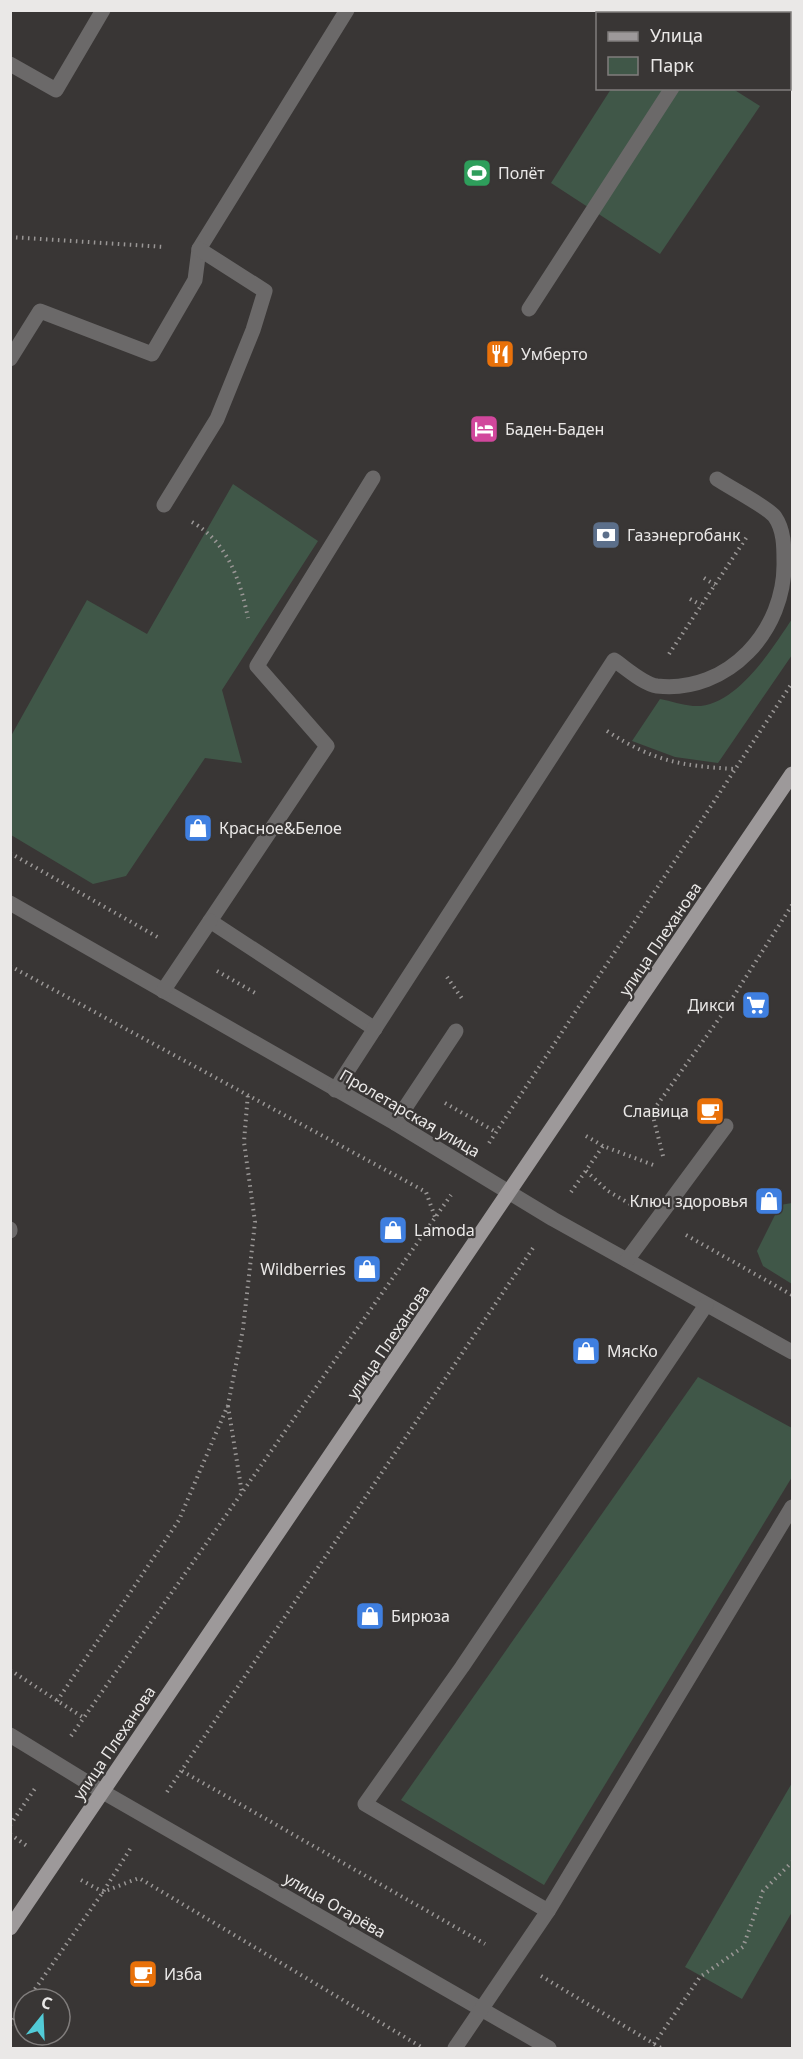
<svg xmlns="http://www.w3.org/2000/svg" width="803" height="2059" font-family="'Noto Sans',sans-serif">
	<rect width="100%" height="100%" fill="#393635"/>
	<!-- green -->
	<g fill="#405748">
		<path d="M 611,89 L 733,89 L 760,106 L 660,254 L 551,183 Z"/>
		<path d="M 233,484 L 318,541 L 222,690 L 242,763 L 205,758 L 126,876 L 93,884 L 11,835 L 11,736 L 87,600 L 147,634 Z"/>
		<path d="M 792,619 L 792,655 L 718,763 L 675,757 L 632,741 L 660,699 C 671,701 682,705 693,706 C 735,709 772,649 792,619 Z"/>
		<path d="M 792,1203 L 792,1284 L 763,1266 L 757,1251 L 780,1205 Z"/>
		<path d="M 698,1377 L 792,1428 L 792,1477 L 544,1885 L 401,1800 Z"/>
		<path d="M 792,1783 L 792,1912 L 742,1999 L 685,1967 Z"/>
	</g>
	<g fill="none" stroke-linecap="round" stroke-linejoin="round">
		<!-- path -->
		<g stroke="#9a9796" stroke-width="4" stroke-dasharray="1.5 4.5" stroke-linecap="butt">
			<path d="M 10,237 L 165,247"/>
			<path d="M 192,522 C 227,542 240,579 248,618"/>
			<path d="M 704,578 L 715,585"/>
			<path d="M 690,599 L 701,605"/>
			<path d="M 669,654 L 748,535"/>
			<path d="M 607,731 C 653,761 681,766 735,769"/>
			<path d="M 10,853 L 161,939"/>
			<path d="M 10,966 L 426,1192 L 435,1217"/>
			<path d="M 217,971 L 257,994"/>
			<path d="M 447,977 L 463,1000"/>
			<path d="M 445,1103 L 496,1132"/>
			<path d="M 586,1136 L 603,1146"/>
			<path d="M 489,1143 L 792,683"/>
			<path d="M 663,1156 L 652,1112 L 721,1016 L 792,905"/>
			<path d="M 586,1171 L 608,1191 L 630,1204"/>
			<path d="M 571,1192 L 603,1146 L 656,1166"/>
			<path d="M 686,1235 L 792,1295"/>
			<path d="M 228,1406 L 242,1493"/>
			<path d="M 10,1670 L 84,1718"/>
			<path d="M 57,1701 L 179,1520 L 228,1405 L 243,1329 L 255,1222 L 244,1142 L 248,1093"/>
			<path d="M 71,1736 L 451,1195"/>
			<path d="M 182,1771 L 485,1944"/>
			<path d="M 167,1792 L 535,1245"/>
			<path d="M 10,1825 L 36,1787"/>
			<path d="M 10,1834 L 27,1846"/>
			<path d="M 81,1880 L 103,1892 L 139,1878 L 423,2048"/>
			<path d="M 541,1976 L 661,2048"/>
			<path d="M 28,1999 L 103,1892 L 132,1846"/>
			<path d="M 10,2025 L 24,2005"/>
			<path d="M 654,2044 L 700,1977 L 743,1947 L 763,1891 L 792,1862"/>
		</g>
		<!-- minor -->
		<g stroke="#6b6969" stroke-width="15">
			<path d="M 720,14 L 721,10"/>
			<path d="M 10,64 L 56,90 L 103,10"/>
			<path d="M 529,309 L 672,88"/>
			<path d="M 10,359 L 40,311 L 152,354 L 195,280 L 199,249 L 347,10"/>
			<path d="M 373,478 L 257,666 L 327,746 L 210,921 L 375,1029"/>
			<path d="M 164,505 L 217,419 L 253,330 L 265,291 L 199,249"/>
			<path d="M 10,903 L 395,1123 L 553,1219 L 792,1352"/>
			<path d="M 163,991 L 210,921"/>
			<path d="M 335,1090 L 614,660 C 626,668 643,684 657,686 C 728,694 786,630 784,561 C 784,547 784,530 775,517 C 769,508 729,487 717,479"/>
			<path d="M 395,1123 L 456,1031"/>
			<path d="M 10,1229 L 10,1231"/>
			<path d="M 627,1260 L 726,1126"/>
			<path d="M 10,1735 L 103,1792 L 549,2048"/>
			<path d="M 548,1911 L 365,1804 L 462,1667 L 706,1305"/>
			<path d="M 455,2048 L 548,1911 L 792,1507"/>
		</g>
		<!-- major -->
		<path stroke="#9d999a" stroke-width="15" d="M 10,1928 L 792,774"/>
	</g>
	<!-- icons -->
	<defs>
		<g id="stadium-square" transform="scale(1.5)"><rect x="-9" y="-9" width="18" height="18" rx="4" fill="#2e9e5b" stroke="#393635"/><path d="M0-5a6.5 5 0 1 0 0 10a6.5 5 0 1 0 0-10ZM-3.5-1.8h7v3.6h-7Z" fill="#fff"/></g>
		<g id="restaurant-square" transform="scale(1.5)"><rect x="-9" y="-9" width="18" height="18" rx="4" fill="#e8710a" stroke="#393635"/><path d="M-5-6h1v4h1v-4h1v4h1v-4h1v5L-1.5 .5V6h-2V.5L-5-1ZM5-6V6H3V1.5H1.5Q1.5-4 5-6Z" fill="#fff"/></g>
		<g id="hotel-square" transform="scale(1.5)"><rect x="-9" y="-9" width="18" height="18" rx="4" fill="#d1479c" stroke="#393635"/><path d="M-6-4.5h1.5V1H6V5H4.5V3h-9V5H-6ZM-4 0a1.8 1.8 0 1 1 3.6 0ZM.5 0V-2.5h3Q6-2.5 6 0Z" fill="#fff"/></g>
		<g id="bank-square" transform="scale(1.5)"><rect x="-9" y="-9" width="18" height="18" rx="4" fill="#5c6f8a" stroke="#393635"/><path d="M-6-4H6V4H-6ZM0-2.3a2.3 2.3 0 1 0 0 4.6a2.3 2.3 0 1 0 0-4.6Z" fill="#fff"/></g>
		<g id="shop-square" transform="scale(1.5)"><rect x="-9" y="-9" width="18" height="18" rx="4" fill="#3f7fe0" stroke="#393635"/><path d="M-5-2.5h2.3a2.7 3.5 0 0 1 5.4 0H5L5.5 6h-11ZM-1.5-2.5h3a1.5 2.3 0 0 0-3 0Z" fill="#fff"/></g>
		<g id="supermarket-square" transform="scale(1.5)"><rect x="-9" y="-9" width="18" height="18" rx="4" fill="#3f7fe0" stroke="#393635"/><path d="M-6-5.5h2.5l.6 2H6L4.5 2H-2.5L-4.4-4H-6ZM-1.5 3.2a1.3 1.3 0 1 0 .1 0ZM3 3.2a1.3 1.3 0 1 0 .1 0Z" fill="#fff"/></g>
		<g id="cafe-square" transform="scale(1.5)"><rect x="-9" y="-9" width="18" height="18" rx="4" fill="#e8710a" stroke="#393635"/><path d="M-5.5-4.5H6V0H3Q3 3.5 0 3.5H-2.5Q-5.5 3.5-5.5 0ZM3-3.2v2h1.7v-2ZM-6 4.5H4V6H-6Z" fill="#fff"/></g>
	</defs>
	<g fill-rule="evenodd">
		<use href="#stadium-square" x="477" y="173"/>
		<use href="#restaurant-square" x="500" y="354"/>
		<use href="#hotel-square" x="484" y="429"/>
		<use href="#bank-square" x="606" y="535"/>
		<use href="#shop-square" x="198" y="828"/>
		<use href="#supermarket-square" x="756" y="1005"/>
		<use href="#cafe-square" x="710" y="1111"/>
		<use href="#shop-square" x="769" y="1201"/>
		<use href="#shop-square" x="393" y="1230"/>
		<use href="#shop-square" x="367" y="1269"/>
		<use href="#shop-square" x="586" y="1351"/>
		<use href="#shop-square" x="370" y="1616"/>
		<use href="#cafe-square" x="143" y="1974"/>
	</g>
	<g text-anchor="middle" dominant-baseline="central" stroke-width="4.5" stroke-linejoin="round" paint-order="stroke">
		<!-- poi labels -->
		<g font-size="16" fill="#eae8e7" stroke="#393635" text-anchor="start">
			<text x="498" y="173">Полёт</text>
			<text x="521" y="354">Умберто</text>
			<text x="505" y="429">Баден-Баден</text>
			<text x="627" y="535">Газэнергобанк</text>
			<text x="219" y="828">Красное&amp;Белое</text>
			<text x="735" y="1005" text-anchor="end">Дикси</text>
			<text x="689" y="1111" text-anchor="end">Славица</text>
			<text x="748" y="1201" text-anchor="end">Ключ здоровья</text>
			<text x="414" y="1230">Lamoda</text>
			<text x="346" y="1269" text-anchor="end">Wildberries</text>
			<text x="607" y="1351">МясКо</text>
			<text x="391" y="1616">Бирюза</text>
			<text x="164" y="1974">Изба</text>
		</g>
		<!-- street labels -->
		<g font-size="16" fill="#eae8e7" stroke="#393635">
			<text transform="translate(660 939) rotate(-56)">улица Плеханова</text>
			<text transform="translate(410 1113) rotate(30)">Пролетарская улица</text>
			<text transform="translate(388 1342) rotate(-56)">улица Плеханова</text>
			<text transform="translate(114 1743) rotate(-56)">улица Плеханова</text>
			<text transform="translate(335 1905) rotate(30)">улица Огарёва</text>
		</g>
	</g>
	<!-- border -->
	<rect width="803" height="2059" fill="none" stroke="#eae8e7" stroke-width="24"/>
	<!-- legend -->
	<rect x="596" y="12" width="195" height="78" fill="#393635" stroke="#807d7c" stroke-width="1.5"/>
	<rect x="608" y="32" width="30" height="9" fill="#9d999a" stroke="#807d7c" stroke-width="1.5"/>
	<text x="650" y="42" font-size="18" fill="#eae8e7">Улица</text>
	<rect x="608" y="57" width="30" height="18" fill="#405748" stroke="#807d7c" stroke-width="1.5"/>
	<text x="650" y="72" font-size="18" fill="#eae8e7">Парк</text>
	<!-- north arrow -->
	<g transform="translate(42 2017) rotate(18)"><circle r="28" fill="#393635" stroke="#807d7c" stroke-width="1.5"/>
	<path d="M0-4.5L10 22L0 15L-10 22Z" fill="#52cbd7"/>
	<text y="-9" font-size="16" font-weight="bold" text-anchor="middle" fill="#eae8e7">С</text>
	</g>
</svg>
